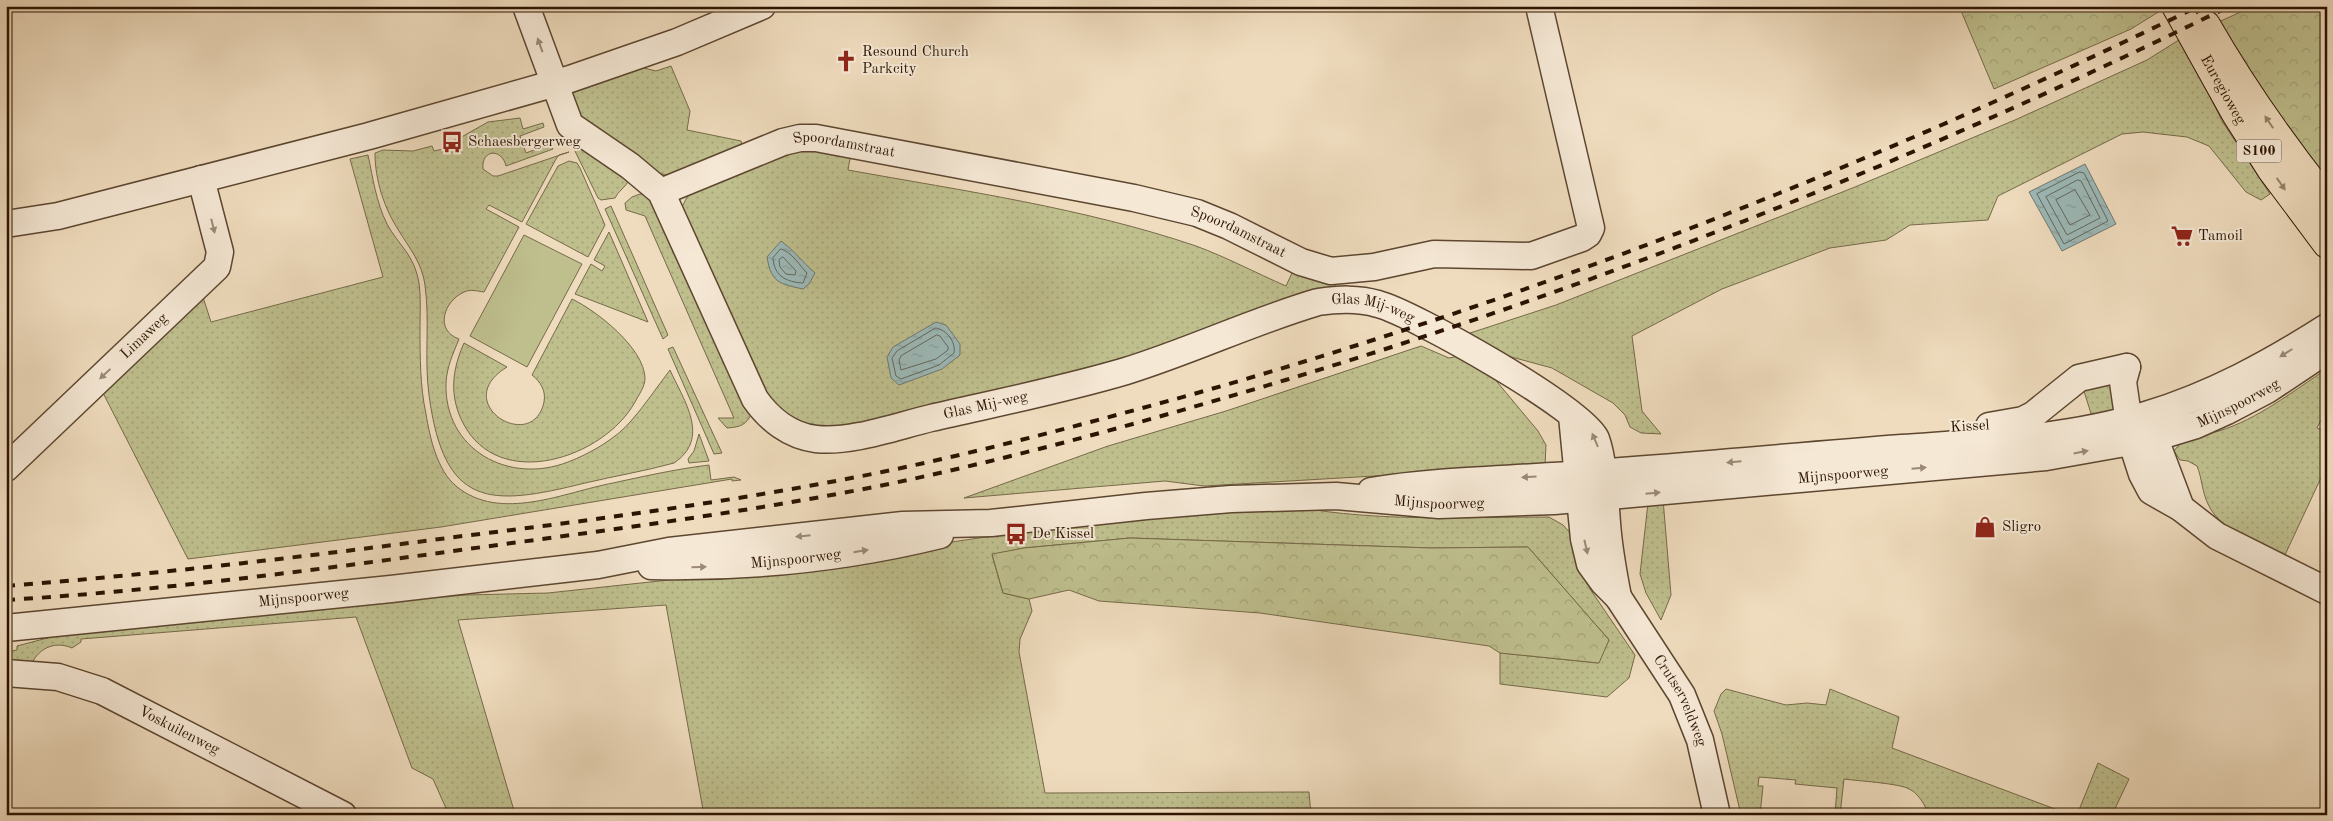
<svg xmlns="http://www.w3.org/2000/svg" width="2333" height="821" font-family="'Old Standard TT',serif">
	<defs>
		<pattern id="grass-dots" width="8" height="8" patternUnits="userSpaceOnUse" patternTransform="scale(1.25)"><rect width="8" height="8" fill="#bfbf8e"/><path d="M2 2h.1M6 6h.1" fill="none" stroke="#a4a379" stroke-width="1.8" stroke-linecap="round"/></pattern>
		<pattern id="forest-crowns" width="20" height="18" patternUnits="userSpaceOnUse" patternTransform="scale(1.25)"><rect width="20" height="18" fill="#bfbf8e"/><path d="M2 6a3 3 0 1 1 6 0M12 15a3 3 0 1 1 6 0" fill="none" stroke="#a4a379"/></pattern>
		<pattern id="water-ripples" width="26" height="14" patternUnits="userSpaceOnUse" patternTransform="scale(1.25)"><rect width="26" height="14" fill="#9cbab9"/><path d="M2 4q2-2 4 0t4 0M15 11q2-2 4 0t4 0" fill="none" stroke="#879f9d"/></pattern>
	</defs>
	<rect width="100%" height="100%" fill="#efdcbe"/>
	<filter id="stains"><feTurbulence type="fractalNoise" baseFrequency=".004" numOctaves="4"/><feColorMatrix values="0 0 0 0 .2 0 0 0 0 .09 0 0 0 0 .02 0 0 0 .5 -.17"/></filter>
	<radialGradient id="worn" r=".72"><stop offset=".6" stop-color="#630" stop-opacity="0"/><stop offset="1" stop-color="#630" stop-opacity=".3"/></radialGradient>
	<!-- grass -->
	<g fill="url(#grass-dots)" stroke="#766a48">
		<path d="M 2182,38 L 2222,121 L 2270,194 L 2261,200 L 2246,192 L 2209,146 L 2187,137 L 2143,132 L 2122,134 L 1998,196 L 1988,220 L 1910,225 L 1886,240 L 1830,248 L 1722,289 L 1632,336 L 1642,411 L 1661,434 L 1641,433 L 1630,427 L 1625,415 L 1613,403 L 1552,368 L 1504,355 L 1464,335 L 1556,305 L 1855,187 L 2015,120 L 2147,60 Z"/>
		<path d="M 671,66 L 690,111 L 687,130 L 741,141 L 742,145 C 722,155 690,175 668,175 C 650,176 590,124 573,111 L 572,93 L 644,68 L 656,71 Z"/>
		<path d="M 520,118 L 523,129 L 543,123 L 544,127 L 520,136 L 526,153 L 550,144 L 553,149 L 506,166 C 502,148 481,149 483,169 L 493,176 L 498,176 L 569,152 L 559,155 L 556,159 L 522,222 L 489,205 L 486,209 L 519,227 L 484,292 C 477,291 471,289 464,292 C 444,301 434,330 459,339 C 453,354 447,366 446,383 C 444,450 509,485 568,462 C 589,454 616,439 631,421 C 645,405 657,387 670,370 C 684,401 711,438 674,463 C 645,471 615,476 585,483 C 489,507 444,508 429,395 C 424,358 430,321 425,285 C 422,263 410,249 399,231 C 384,208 375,180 375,153 L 383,150 L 413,151 L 432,146 L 434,151 L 443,149 L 442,144 L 458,139 L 488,122 Z"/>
		<path d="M 573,137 L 629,180 C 626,187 618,191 615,198 L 601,200 L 598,198 L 572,145 Z"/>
		<path d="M 813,146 L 851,153 L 848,170 C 964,191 1084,208 1196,246 C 1226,257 1256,273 1286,286 L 1292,273 L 1333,283 L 1341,292 L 1125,362 L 862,426 L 815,431 L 771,407 L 682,207 L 688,195 L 712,182 Z"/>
		<path d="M 368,155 C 373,178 376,202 387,224 C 399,246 414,254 419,283 C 421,297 420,313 420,328 C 420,357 420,386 426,414 C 430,438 437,470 456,486 C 500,523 565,492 613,483 C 645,476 677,469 709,465 L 711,480 L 734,477 L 741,480 L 732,481 L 732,479 L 441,527 L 188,559 L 102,391 L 203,297 L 211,322 L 383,277 L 350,159 Z"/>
		<path d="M 569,161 L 577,163 L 580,168 L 605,225 L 588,257 L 526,224 L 558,166 Z"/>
		<path d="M 640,194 L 649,196 L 752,413 C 746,425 741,427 727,428 L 718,418 L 734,418 L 645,216 L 626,210 L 625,203 L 632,197 Z"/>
		<path d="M 611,206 L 668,335 L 663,339 L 605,209 Z"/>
		<path d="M 609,232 L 648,322 L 575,294 L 591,264 L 602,271 L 605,266 L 594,260 Z"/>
		<path d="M 572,299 C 597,311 644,348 645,378 C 645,387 639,394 635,402 C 604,458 499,493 463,423 C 449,396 452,370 464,343 L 507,367 C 448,403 533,455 544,402 C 546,391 541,382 532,375 Z"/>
		<path d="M 1421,346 L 1449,358 L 1459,356 L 1488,371 L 1538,431 L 1546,445 L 1545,466 L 1204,486 L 1165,481 L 964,498 L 1108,446 L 1226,411 Z"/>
		<path d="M 673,347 L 722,453 L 714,454 L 668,349 Z"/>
		<path d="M 2327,369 L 2327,408 L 2317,428 L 2327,432 L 2327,465 L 2284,557 C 2258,544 2221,532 2208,504 C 2202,492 2202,478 2197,466 L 2188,461 L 2180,460 L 2174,451 C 2184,436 2203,436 2219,431 C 2258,419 2293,391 2327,369 Z"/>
		<path d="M 2114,382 L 2114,408 L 2111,412 L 2093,420 L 2083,388 Z"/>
		<path d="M 699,434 L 709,461 L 689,463 L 688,459 L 694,451 Z"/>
		<path d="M 1663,499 L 1671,595 L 1661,620 L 1646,593 L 1640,574 L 1648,503 Z"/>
		<path d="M 1297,507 C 1379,522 1465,517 1549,517 L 1563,525 L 1573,536 L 1583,560 L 1590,589 L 1635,655 L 1629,678 L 1607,697 L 1500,684 L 1500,653 L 1598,663 L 1609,640 L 1528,547 L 1431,548 L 1130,538 L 1024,548 L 992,555 L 1003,593 L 1029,599 L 1032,611 L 1020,639 L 1019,652 L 1045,793 L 1309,792 L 1311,815 L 704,815 L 666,605 L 458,620 L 515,814 L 449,815 L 433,779 L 412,768 L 356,617 L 81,639 L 81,642 L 72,648 C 56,641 40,647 32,663 L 6,664 L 6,652 L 17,650 L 17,646 L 55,636 L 402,600 L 466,595 L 548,593 L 761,570 L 1081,523 Z"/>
		<path d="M 1726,689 L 1786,705 L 1807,703 L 1826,705 L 1830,689 L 1899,717 L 1892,748 L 2071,815 L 1929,815 C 1925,805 1918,792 1907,788 C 1894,783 1859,781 1844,779 L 1840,815 L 1835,815 L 1837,788 L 1795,784 L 1796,780 L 1759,777 L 1758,786 L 1763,786 L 1760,815 L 1741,815 L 1722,734 L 1714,711 L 1721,694 Z"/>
		<path d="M 2098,763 L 2129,779 L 2112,815 L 2077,815 Z"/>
	</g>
	<!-- forest -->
	<g fill="url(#forest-crowns)" stroke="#766a48">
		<path d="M 1959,6 L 2168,6 L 2131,29 L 1994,89 Z"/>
		<path d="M 2254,6 L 2327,6 L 2327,185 L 2214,24 Z"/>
		<path d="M 1130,538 L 1431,548 L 1528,547 L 1609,640 L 1599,663 L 1500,653 L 1489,646 L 1260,613 L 1099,601 L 1069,590 L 1029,599 L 1003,593 L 992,554 L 1024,548 Z"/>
	</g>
	<!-- garden -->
	<path fill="#bfbf8e" stroke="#766a48" d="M 524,235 L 582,264 L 527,367 L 470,336 Z"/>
	<!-- water -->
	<g fill="url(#water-ripples)" stroke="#6f786f">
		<path d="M 2085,164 L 2116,224 L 2062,251 L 2029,192 Z"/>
		<path d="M 781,241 C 794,250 802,262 815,273 L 809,284 L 803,289 C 780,284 771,283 767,257 Z"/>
		<path d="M 936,322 L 946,325 L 960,344 L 960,355 L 942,369 L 899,385 L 891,378 L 887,357 L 893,347 Z"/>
	</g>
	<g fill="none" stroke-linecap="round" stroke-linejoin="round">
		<!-- shore -->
		<g stroke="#64675d" stroke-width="1">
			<path d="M 2080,172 L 2084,173 L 2108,221 L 2064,244 L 2037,194 Z"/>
			<path d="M 2078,180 L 2081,181 L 2100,218 L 2067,235 L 2046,197 Z"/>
			<path d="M 2075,190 L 2090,215 L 2070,225 L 2056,200 Z"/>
			<path d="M 781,249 C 792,252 799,265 807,273 L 803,283 C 786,282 774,276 773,258 Z"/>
			<path d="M 783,257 L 796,271 L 795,275 L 786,274 L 780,267 L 779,260 Z"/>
			<path d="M 936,328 C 947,330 956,342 954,353 L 939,365 L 901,379 L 896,376 L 892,358 L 897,351 Z"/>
			<path d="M 937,335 L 940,336 L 948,347 L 948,350 L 936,359 L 901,370 L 899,360 L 901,356 Z"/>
		</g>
		<!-- minor casing -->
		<g stroke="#5d4630" stroke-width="29">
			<g id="minor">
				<path id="s1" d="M 526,6 L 570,125 L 630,166 L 661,192 L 755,399 C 769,419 790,436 816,439 C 851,443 897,426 931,418 C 996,403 1062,390 1126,371 C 1191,351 1253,321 1318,302 C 1339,299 1358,298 1378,304 C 1413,313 1584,410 1596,439 C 1605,463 1605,507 1608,534 C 1610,555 1614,576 1618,597"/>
				<path id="s2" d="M 661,192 L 783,142 L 800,138 L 816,138 L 1134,198 L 1197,213 L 1229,226 L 1301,262 L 1331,271 L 1374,267 L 1434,254 L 1531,256 L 1582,238 L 1588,234 L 1591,228 L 1539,6"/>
				<path d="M 6,224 L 58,216 L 369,136 L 570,79 L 677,42 L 762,6"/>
				<path d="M 2127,367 L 2123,382 L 2132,443 L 2142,474 L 2151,491 L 2181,508 L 2217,536 L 2327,591"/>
				<path id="s3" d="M 1572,416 L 1584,539 L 1590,564 L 1603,582 L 1618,597 L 1682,695 L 1700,740 L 1717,815"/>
				<path d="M 2149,423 L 2181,508"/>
				<path d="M 1989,426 L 2023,420 L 2033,415 L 2079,378 L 2127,367"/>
				<path id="s4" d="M 6,468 L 217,267 L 220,252 L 201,179"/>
				<path d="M 1371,491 C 1431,481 1492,480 1553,476 C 1669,468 1786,457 1902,448 C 1984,442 2066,439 2146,415 C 2212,395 2269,364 2327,327"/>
				<path id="s5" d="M 651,566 C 747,568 846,558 940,535"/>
				<path id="s6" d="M 6,628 L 391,589 L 598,565 L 669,551 L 903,525 L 991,523 L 1146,506 L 1231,499 L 1336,496 L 1439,505 L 1554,501 L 2046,457 L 2153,438 L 2196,425 L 2227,411 L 2267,390 L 2327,350"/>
				<path id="s7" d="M 6,673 L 58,677 L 102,691 L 343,815"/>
			</g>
		</g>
		<!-- major casing -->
		<g stroke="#2c1401" stroke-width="30">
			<g id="major">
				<path id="s8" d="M 2176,6 L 2236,114 L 2271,169 L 2327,244"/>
				<path d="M 2206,25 C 2241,86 2283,146 2327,201"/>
			</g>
		</g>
		<!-- minor -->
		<use href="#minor" stroke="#f5e8d5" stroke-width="26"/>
		<!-- major -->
		<use href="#major" stroke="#efdcbe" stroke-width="28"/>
		<!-- rail -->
		<g stroke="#2c1401" stroke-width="4" stroke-dasharray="9 9" stroke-linecap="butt">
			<path d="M 6,586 C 159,574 311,556 463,536 C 603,519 743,500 882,472 C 980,452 1076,426 1172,400 C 1526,302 1869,167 2199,6"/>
			<path d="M 6,600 C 154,591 300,572 446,552 C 592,532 739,514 884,485 C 1005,460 1125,427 1245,392 C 1584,293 1913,162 2230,6"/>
		</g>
	</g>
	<!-- one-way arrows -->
	<defs><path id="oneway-solid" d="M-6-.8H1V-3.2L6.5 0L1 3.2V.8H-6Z" transform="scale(1.25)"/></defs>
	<g fill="#9b8976">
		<use href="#oneway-solid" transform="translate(540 45) rotate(-110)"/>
		<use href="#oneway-solid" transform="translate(213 226) rotate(76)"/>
		<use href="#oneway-solid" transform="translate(2286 353) rotate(148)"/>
		<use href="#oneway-solid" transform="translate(105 374) rotate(137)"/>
		<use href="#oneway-solid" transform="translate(1595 440) rotate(-113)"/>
		<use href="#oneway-solid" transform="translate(2081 452) rotate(-11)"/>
		<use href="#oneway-solid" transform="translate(1734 462) rotate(175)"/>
		<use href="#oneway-solid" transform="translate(1919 468) rotate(-5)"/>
		<use href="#oneway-solid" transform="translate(1529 477) rotate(177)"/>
		<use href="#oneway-solid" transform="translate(1653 493) rotate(-5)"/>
		<use href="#oneway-solid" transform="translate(803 536) rotate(174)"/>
		<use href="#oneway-solid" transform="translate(1586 547) rotate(77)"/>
		<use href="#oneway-solid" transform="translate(861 551) rotate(-9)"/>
		<use href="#oneway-solid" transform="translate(699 567) rotate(-1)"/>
	</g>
	<g fill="#978269">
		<use href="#oneway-solid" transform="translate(2269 122) rotate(-124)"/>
		<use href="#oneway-solid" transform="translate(2281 184) rotate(55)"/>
	</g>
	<!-- icons -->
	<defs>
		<g id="church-bare" transform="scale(1.725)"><path d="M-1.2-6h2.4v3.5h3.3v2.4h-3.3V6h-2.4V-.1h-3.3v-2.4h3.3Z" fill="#8f2418" stroke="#f5e8d5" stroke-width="2.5" paint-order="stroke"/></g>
		<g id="bus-bare" transform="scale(1.725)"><path d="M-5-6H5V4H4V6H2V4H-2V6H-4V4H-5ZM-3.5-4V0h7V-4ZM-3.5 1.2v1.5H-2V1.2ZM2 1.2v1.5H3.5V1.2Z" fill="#8f2418" stroke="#f5e8d5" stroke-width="2.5" paint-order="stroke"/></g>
		<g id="supermarket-bare" transform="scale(1.725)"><path d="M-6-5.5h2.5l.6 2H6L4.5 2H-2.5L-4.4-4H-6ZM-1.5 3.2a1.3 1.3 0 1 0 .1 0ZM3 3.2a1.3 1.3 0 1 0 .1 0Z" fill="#8f2418" stroke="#f5e8d5" stroke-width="2.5" paint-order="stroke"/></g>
		<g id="shop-bare" transform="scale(1.725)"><path d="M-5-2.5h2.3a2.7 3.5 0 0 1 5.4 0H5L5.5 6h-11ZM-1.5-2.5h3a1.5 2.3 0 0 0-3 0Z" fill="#8f2418" stroke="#f5e8d5" stroke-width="2.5" paint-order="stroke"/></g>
	</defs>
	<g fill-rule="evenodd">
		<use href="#church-bare" x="846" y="61"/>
		<use href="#bus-bare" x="452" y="142"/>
		<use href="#supermarket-bare" x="2182" y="236"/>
		<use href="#shop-bare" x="1985" y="527"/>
		<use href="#bus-bare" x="1016" y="534"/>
	</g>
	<g text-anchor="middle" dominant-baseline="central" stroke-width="4" stroke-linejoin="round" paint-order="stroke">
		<!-- shield labels -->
		<rect fill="#f5e8d5" stroke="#685441" stroke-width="1" x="2236.5" y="139.5" width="45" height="23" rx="4"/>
		<g font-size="14" font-weight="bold" fill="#2c1401">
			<text x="2259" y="151">S100</text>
		</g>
		<!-- poi labels -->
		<g font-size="15" fill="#2c1401" stroke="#f5e8d5" text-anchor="start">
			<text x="862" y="52">Resound Church<tspan x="862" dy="17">Parkcity</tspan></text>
			<text x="468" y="142">Schaesbergerweg</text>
			<text x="2198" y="236">Tamoil</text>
			<text x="2002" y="527">Sligro</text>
			<text x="1032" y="534">De Kissel</text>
		</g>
		<!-- street labels -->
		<g font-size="15" fill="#2c1401" stroke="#f5e8d5">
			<text stroke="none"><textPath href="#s8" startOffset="96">Euregioweg</textPath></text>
			<text stroke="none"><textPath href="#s2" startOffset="194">Spoordamstraat</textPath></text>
			<text stroke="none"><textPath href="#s2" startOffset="599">Spoordamstraat</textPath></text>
			<text stroke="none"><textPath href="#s1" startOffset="1121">Glas Mij-weg</textPath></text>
			<text stroke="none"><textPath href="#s4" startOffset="191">Limaweg</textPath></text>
			<text stroke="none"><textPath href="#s6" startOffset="2251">Mijnspoorweg</textPath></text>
			<text stroke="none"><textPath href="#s1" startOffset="716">Glas Mij-weg</textPath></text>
			<text transform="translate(1970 427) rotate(-4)">Kissel</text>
			<text stroke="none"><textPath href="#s6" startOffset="1846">Mijnspoorweg</textPath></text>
			<text stroke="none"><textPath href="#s6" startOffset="1441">Mijnspoorweg</textPath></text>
			<text stroke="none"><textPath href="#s5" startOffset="145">Mijnspoorweg</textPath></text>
			<text stroke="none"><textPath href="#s6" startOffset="299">Mijnspoorweg</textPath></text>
			<text stroke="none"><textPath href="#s3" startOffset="314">Crutserveldweg</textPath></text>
			<text stroke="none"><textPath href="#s7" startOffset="185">Voskuilenweg</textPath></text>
		</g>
	</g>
	<!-- margin -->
	<rect width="2333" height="821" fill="none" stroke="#efdcbe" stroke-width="25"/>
	<rect x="8" y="8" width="2318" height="806" fill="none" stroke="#2c1401" stroke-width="2.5"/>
	<rect x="12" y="12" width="2308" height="796" fill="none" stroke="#2c1401"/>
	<rect width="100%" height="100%" filter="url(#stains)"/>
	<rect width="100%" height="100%" fill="url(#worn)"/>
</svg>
